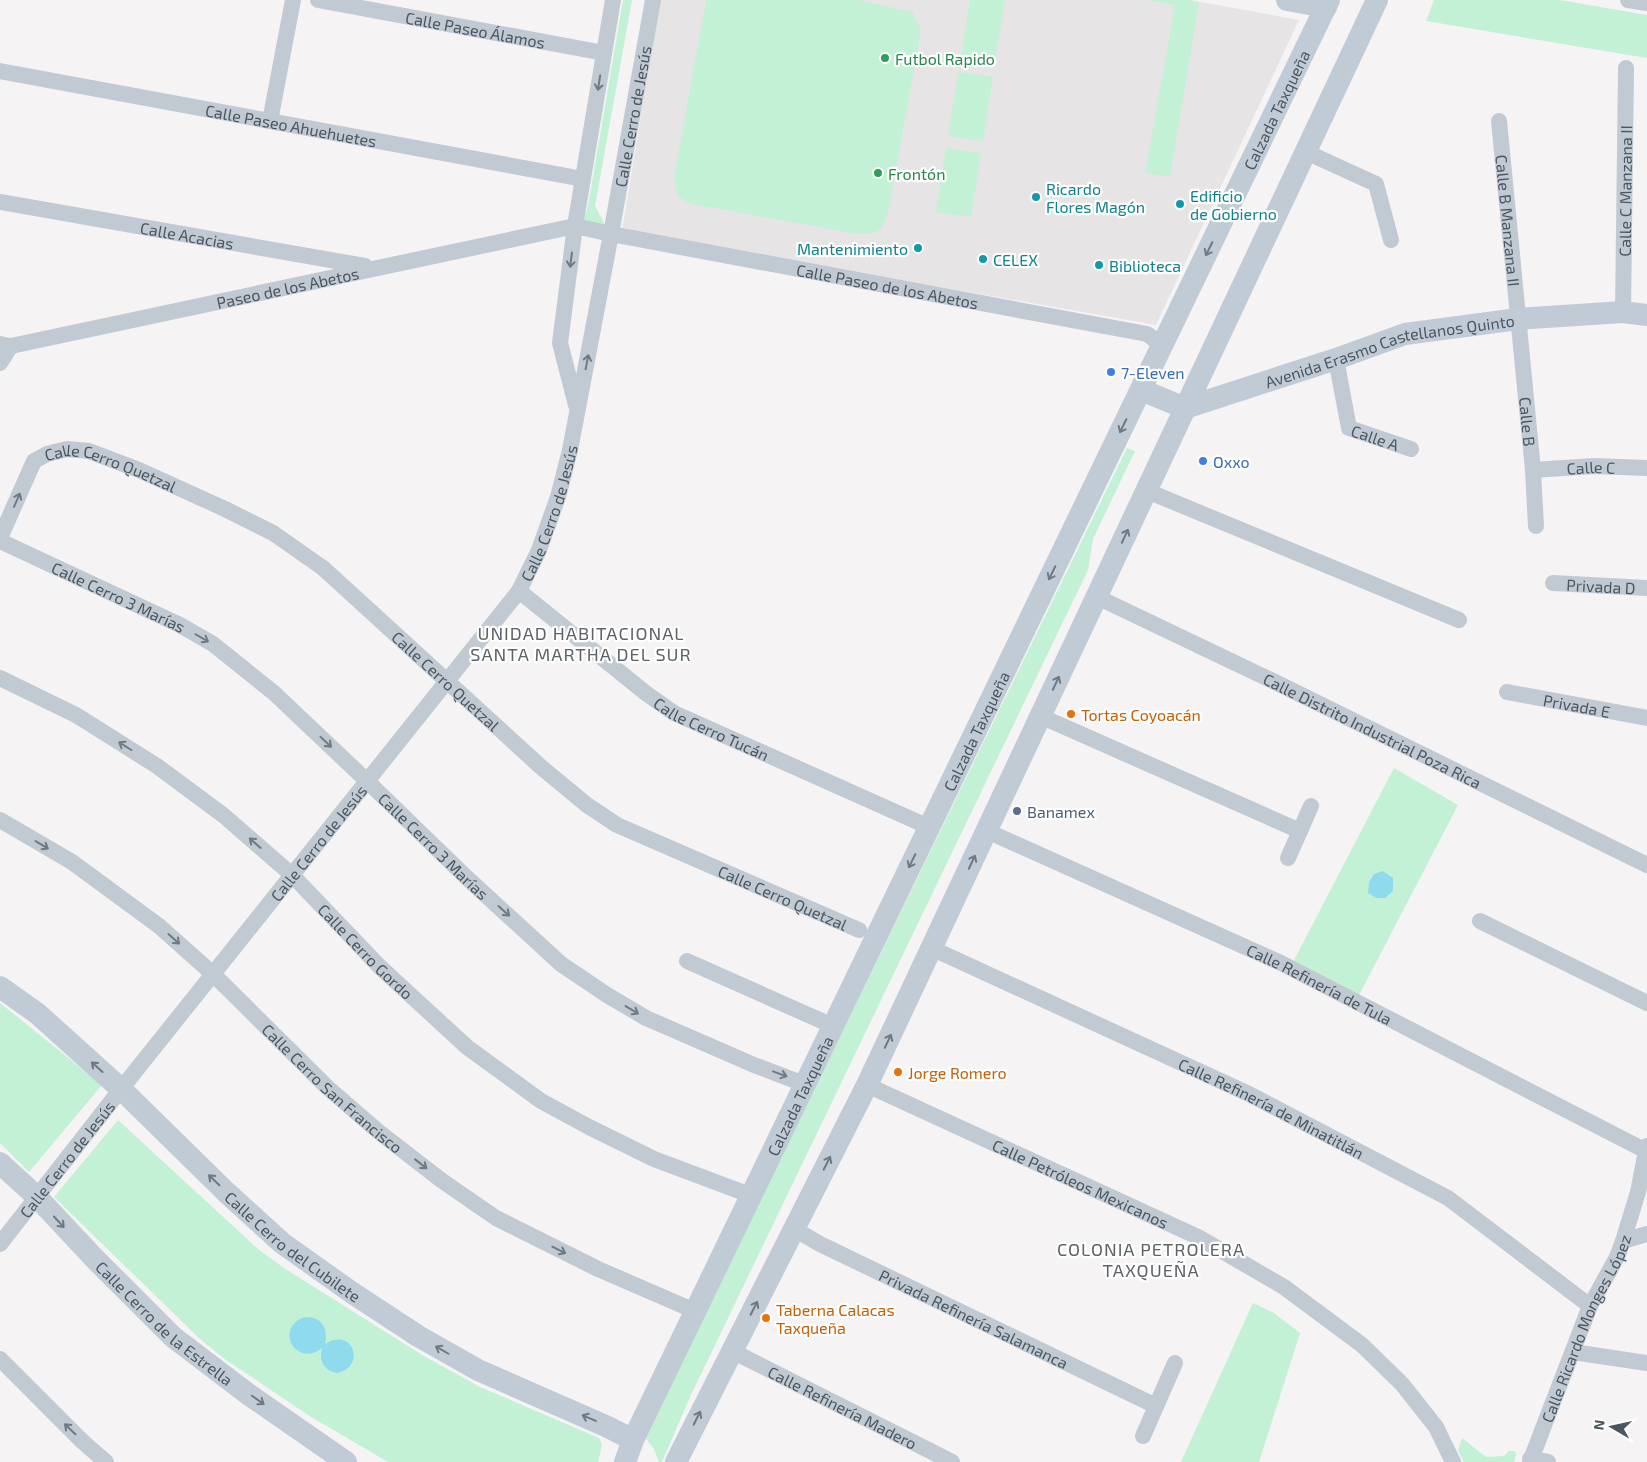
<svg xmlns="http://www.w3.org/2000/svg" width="1647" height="1462" font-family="'Exo 2',sans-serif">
	<rect width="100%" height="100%" fill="#f5f3f3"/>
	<!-- education -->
	<path fill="#e6e4e5" d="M 660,0 L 1190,0 L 1299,20 L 1156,325 L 622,231 Z"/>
	<!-- green -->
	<g fill="#c3f1d5">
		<path d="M 623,0 L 632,0 L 595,206 L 606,227 L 582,225 L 588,206 Z"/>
		<path d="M 706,0 L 858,0 L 912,12 L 920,27 L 920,37 L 888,213 C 882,231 876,235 858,234 L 692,204 L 685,201 L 678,196 L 674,178 Z"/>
		<path d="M 970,0 L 1005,0 L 995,62 L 961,57 Z"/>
		<path d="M 1146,0 L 1190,0 L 1199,2 L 1170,177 L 1145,173 L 1175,5 Z"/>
		<path d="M 1434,0 L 1560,0 L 1647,15 L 1647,58 L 1426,21 Z"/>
		<path d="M 958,72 L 993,77 L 983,141 L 948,136 Z"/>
		<path d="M 946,148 L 981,153 L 971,217 L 936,212 Z"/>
		<path d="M 1127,448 L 1135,451 L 1093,539 L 1088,570 L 690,1397 L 662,1462 L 659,1462 L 654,1449 L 645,1437 Z"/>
		<path d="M 1394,768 L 1458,805 L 1357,999 L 1292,964 Z"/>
		<path d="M 0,1003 L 102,1085 L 29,1172 L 0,1143 Z"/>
		<path d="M 118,1120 L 258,1249 L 284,1268 L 422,1355 L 480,1387 L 599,1438 L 602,1445 L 598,1462 L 388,1462 L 308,1415 L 226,1360 L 200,1339 L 54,1197 Z"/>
		<path d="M 1253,1303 L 1274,1313 L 1300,1333 L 1259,1462 L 1181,1462 Z"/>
		<path d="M 1462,1438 L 1486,1457 L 1504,1456 L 1509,1451 L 1515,1451 L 1516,1455 L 1514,1462 L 1464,1462 L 1458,1450 Z"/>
	</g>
	<!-- water -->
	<g fill="#90daee">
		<path d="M 1383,871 L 1393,878 L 1393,891 L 1385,898 L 1376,898 L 1368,893 L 1369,882 L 1374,874 Z"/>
		<path d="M 305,1317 C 321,1316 329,1328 325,1344 C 352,1326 368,1366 337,1373 C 323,1370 319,1361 322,1348 C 296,1369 273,1327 305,1317 Z"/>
	</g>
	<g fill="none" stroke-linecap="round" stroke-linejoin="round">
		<!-- street -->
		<g stroke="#c1cad2" stroke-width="16">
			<path id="s1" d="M 318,0 L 604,53"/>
			<path d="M 1628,0 L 1647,3"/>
			<path id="s2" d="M 0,71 L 583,179"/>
			<path d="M 270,121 L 293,0"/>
			<path id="s3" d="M 1499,121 L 1533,470 L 1536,526"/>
			<path d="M 1306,152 L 1376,184 L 1391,240"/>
			<path id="s4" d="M 0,202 L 365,266"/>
			<path id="s5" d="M 1623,312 L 1626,68"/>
			<path id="s6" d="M 0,344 L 11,346 L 575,226 L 611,234 L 1147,334 L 1162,345"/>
			<path id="s7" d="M 1336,359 L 1349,428 L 1411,449"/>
			<path d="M 0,363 L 11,346"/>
			<path d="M 576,405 L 560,343 L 575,226 L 613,0"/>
			<path id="s8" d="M 1533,470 L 1594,466 L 1647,468"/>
			<path d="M 1147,491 L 1459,620"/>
			<path id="s9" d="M 0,538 L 34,461 L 47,454 L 67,449 L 89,451 L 139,470 L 225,509 L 273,533 L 323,568 L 541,767 L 587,805 L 617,825 L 859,930"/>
			<path id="s10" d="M 0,541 L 180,625 L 213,644 L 274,693 L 367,781 L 466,877 L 561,964 L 607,995 L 646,1018 L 754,1065 L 804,1084"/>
			<path id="s11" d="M 1553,583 L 1647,588"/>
			<path id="s12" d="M 519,591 L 647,694 L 674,713 L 929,827"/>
			<path id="s13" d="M 1097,597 L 1273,681 L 1647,865"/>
			<path id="s14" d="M 0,678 L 76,715 L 157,766 L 223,815 L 292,875 L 380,967 L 467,1047 L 541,1101 L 589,1127 L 654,1159 L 750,1195"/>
			<path id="s15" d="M 1507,692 L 1647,718"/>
			<path d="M 1040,716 L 1300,831"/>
			<path id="s16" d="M 0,820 L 72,862 L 159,926 L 213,974 L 328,1088 L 379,1132 L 441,1180 L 496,1218 L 598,1269 L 695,1311"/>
			<path id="s17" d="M 987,831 L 1281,963 L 1646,1151"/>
			<path d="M 1288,858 L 1311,806"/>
			<path d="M 1480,921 L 1647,1003"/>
			<path id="s18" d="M 931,948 L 1249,1094 L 1448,1198 L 1590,1306"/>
			<path d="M 687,961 L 833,1026"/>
			<path id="s19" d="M 867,1085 L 1198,1237 L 1284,1287 L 1362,1345 L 1402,1384 L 1436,1427 L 1453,1462"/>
			<path id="s20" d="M 794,1229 L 820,1244 L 1156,1406"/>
			<path d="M 1623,1241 L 1647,1234"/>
			<path id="s21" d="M 0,1244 L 121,1089 L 519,591 L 539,550 L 558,497 L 570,450 L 611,234 L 653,0"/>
			<path id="s22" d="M 732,1351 L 952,1462"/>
			<path d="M 1573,1352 L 1647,1363"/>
			<path d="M 0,1359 L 82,1441 L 106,1462"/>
			<path d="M 1143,1436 L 1175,1363"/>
			<path d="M 1530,1459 L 1548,1462"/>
			<path id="s23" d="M 1530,1462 L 1590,1306 L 1617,1257 L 1623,1241 L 1638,1192 L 1647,1146"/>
		</g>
		<!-- secondary -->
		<g stroke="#c1cbd6" stroke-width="22">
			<path d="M 1287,0 L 1326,7"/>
			<path id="s24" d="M 1141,390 L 1185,408 L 1336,359 L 1405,334 L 1518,319 L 1623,312 L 1647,315"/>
			<path id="s25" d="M 0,987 L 38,1014 L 121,1089 L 226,1192 L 282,1243 L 351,1292 L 418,1336 L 478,1370 L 608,1427 L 633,1440"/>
			<path id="s26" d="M 0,1163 L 36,1196 L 95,1259 L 173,1337 L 248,1394 L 346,1462"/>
			<path id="s27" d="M 625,1462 L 633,1440 L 1329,0"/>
			<path d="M 676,1462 L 867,1085 L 1377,0"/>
		</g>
	</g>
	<!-- one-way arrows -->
	<defs><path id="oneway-shaft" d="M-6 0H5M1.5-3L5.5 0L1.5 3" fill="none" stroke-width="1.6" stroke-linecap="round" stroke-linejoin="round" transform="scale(1.25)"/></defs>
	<g stroke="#6e7983">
		<use href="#oneway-shaft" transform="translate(599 83) rotate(99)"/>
		<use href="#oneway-shaft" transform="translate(571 260) rotate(97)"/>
		<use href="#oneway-shaft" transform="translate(587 362) rotate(-79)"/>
		<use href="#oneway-shaft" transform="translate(17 500) rotate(-66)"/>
		<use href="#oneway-shaft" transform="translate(202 638) rotate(30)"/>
		<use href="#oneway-shaft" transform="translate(326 742) rotate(43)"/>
		<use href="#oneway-shaft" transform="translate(125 746) rotate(-148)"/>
		<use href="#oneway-shaft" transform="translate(255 843) rotate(-139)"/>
		<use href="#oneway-shaft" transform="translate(42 845) rotate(31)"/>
		<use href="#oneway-shaft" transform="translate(504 911) rotate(42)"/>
		<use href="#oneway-shaft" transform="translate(174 939) rotate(42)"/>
		<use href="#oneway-shaft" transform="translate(632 1010) rotate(31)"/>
		<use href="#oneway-shaft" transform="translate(780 1074) rotate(20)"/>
		<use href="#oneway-shaft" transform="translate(421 1164) rotate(38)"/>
		<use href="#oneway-shaft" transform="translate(559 1250) rotate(27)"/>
		<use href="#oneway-shaft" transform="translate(70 1429) rotate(-136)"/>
	</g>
	<g stroke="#6e7984">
		<use href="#oneway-shaft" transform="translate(1209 249) rotate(116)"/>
		<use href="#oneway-shaft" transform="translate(1123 426) rotate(116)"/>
		<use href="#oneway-shaft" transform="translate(1125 536) rotate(-65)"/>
		<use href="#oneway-shaft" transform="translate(1052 573) rotate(116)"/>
		<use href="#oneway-shaft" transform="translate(1056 683) rotate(-65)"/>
		<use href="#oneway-shaft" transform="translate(912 861) rotate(116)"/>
		<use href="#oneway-shaft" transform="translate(972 862) rotate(-65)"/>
		<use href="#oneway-shaft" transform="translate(888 1041) rotate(-65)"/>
		<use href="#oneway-shaft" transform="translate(97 1067) rotate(-138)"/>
		<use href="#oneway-shaft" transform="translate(827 1163) rotate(-63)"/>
		<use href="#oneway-shaft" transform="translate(214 1180) rotate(-136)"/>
		<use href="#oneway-shaft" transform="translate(59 1222) rotate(47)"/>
		<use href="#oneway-shaft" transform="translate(754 1308) rotate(-63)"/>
		<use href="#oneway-shaft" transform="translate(442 1350) rotate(-150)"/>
		<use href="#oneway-shaft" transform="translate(258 1400) rotate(35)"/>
		<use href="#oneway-shaft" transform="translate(589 1418) rotate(-157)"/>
		<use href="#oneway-shaft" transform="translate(697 1418) rotate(-63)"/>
	</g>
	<!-- markers -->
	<g fill="#2e9e5b" stroke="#fff" stroke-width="2">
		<circle cx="885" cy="58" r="5"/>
		<circle cx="878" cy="173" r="5"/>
	</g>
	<g fill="#0f9aa8" stroke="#fff" stroke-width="2">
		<circle cx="1036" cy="197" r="5"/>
		<circle cx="1180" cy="204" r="5"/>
		<circle cx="918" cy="248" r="5"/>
		<circle cx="983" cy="259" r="5"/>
		<circle cx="1099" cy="265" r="5"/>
	</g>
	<g fill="#3f7fe0" stroke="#fff" stroke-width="2">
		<circle cx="1111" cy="372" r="5"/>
		<circle cx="1203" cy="461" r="5"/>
	</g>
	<g fill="#e8710a" stroke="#fff" stroke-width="2">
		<circle cx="1071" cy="714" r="5"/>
		<circle cx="898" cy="1072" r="5"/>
		<circle cx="766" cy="1318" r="5"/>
	</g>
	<circle fill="#5c6f8a" stroke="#fff" stroke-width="2" cx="1017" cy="811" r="5"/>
	<g text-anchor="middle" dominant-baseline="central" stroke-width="4.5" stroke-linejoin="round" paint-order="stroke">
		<!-- street labels -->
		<g font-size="16" fill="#4a5661" stroke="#fff">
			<text stroke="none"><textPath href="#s1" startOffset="160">Calle Paseo Álamos</textPath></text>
			<text stroke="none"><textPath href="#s27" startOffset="1501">Calzada Taxqueña</textPath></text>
			<text stroke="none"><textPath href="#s21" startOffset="1324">Calle Cerro de Jesús</textPath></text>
			<text stroke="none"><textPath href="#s2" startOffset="296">Calle Paseo Ahuehuetes</textPath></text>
			<text stroke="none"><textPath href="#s5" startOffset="121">Calle C Manzana II</textPath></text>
			<text stroke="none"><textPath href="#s3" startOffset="100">Calle B Manzana II</textPath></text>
			<text stroke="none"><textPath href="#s4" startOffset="190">Calle Acacias</textPath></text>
			<text stroke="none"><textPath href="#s6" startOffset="906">Calle Paseo de los Abetos</textPath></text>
			<text stroke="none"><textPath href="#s6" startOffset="294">Paseo de los Abetos</textPath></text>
			<text stroke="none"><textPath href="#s24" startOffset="261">Avenida Erasmo Castellanos Quinto</textPath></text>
			<text stroke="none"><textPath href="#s3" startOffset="302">Calle B</textPath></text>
			<text stroke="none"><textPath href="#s7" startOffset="98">Calle A</textPath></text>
			<text stroke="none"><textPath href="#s8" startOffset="58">Calle C</textPath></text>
			<text stroke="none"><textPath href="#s9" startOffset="166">Calle Cerro Quetzal</textPath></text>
			<text stroke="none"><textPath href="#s21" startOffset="918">Calle Cerro de Jesús</textPath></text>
			<text stroke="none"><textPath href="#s11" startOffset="48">Privada D</textPath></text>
			<text stroke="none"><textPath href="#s10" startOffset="131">Calle Cerro 3 Marías</textPath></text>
			<text stroke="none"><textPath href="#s9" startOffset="571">Calle Cerro Quetzal</textPath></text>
			<text stroke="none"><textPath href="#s15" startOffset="71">Privada E</textPath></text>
			<text stroke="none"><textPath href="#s12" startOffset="238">Calle Cerro Tucán</textPath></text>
			<text stroke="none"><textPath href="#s27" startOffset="811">Calzada Taxqueña</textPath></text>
			<text stroke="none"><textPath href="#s13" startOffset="306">Calle Distrito Industrial Poza Rica</textPath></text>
			<text stroke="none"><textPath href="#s21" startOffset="512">Calle Cerro de Jesús</textPath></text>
			<text stroke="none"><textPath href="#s10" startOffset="536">Calle Cerro 3 Marías</textPath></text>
			<text stroke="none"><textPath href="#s9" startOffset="976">Calle Cerro Quetzal</textPath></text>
			<text stroke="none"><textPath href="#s14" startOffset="460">Calle Cerro Gordo</textPath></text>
			<text stroke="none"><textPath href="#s17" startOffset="366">Calle Refinería de Tula</textPath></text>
			<text stroke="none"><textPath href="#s16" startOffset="429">Calle Cerro San Francisco</textPath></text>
			<text stroke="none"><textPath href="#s27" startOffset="406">Calzada Taxqueña</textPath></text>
			<text stroke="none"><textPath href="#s18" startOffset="376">Calle Refinería de Minatitlán</textPath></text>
			<text stroke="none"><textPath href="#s21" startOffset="108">Calle Cerro de Jesús</textPath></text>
			<text stroke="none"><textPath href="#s19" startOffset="235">Calle Petróleos Mexicanos</textPath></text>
			<text stroke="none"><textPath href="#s25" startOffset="392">Calle Cerro del Cubilete</textPath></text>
			<text stroke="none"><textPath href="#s20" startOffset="201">Privada Refinería Salamanca</textPath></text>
			<text stroke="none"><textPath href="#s26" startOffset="230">Calle Cerro de la Estrella</textPath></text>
			<text stroke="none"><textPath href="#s23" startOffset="145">Calle Ricardo Monges López</textPath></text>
			<text stroke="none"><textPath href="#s22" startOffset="124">Calle Refinería Madero</textPath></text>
		</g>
		<!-- leisure labels -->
		<g font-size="16" fill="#27864d" stroke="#fff" text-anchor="start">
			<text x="895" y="58">Futbol Rapido</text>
			<text x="888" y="173">Frontón</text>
		</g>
		<!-- culture labels -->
		<g font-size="16" fill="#0d838f" stroke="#fff" text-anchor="start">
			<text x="1046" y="188">Ricardo<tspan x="1046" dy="18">Flores Magón</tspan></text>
			<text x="1190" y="195">Edificio<tspan x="1190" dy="18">de Gobierno</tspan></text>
			<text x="908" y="248" text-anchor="end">Mantenimiento</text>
			<text x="993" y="259">CELEX</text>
			<text x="1109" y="265">Biblioteca</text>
		</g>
		<!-- shop labels -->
		<g font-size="16" fill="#366cbe" stroke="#fff" text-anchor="start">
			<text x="1121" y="372">7-Eleven</text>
			<text x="1213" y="461">Oxxo</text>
		</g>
		<!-- food labels -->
		<g font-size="16" fill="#c56008" stroke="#fff" text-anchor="start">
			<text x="1081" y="714">Tortas Coyoacán</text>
			<text x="908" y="1072">Jorge Romero</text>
			<text x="776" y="1309">Taberna Calacas<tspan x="776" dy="18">Taxqueña</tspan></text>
		</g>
		<!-- service labels -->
		<g font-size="16" fill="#4e5e75" stroke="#fff" text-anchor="start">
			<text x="1027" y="811">Banamex</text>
		</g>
		<!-- neighbourhood labels -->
		<g font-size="18" letter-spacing="1" fill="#5f6368" stroke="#fff">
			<text x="581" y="633">UNIDAD HABITACIONAL<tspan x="581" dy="21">SANTA MARTHA DEL SUR</tspan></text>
			<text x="1151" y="1249">COLONIA PETROLERA<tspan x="1151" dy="21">TAXQUEÑA</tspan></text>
		</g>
	</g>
	<!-- north arrow -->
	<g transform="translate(1612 1427) rotate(279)" stroke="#ffffff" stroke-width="4" paint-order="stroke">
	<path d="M0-4L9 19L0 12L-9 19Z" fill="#4a5661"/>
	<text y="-8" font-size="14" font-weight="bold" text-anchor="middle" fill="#4a5661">N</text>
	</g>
</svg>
